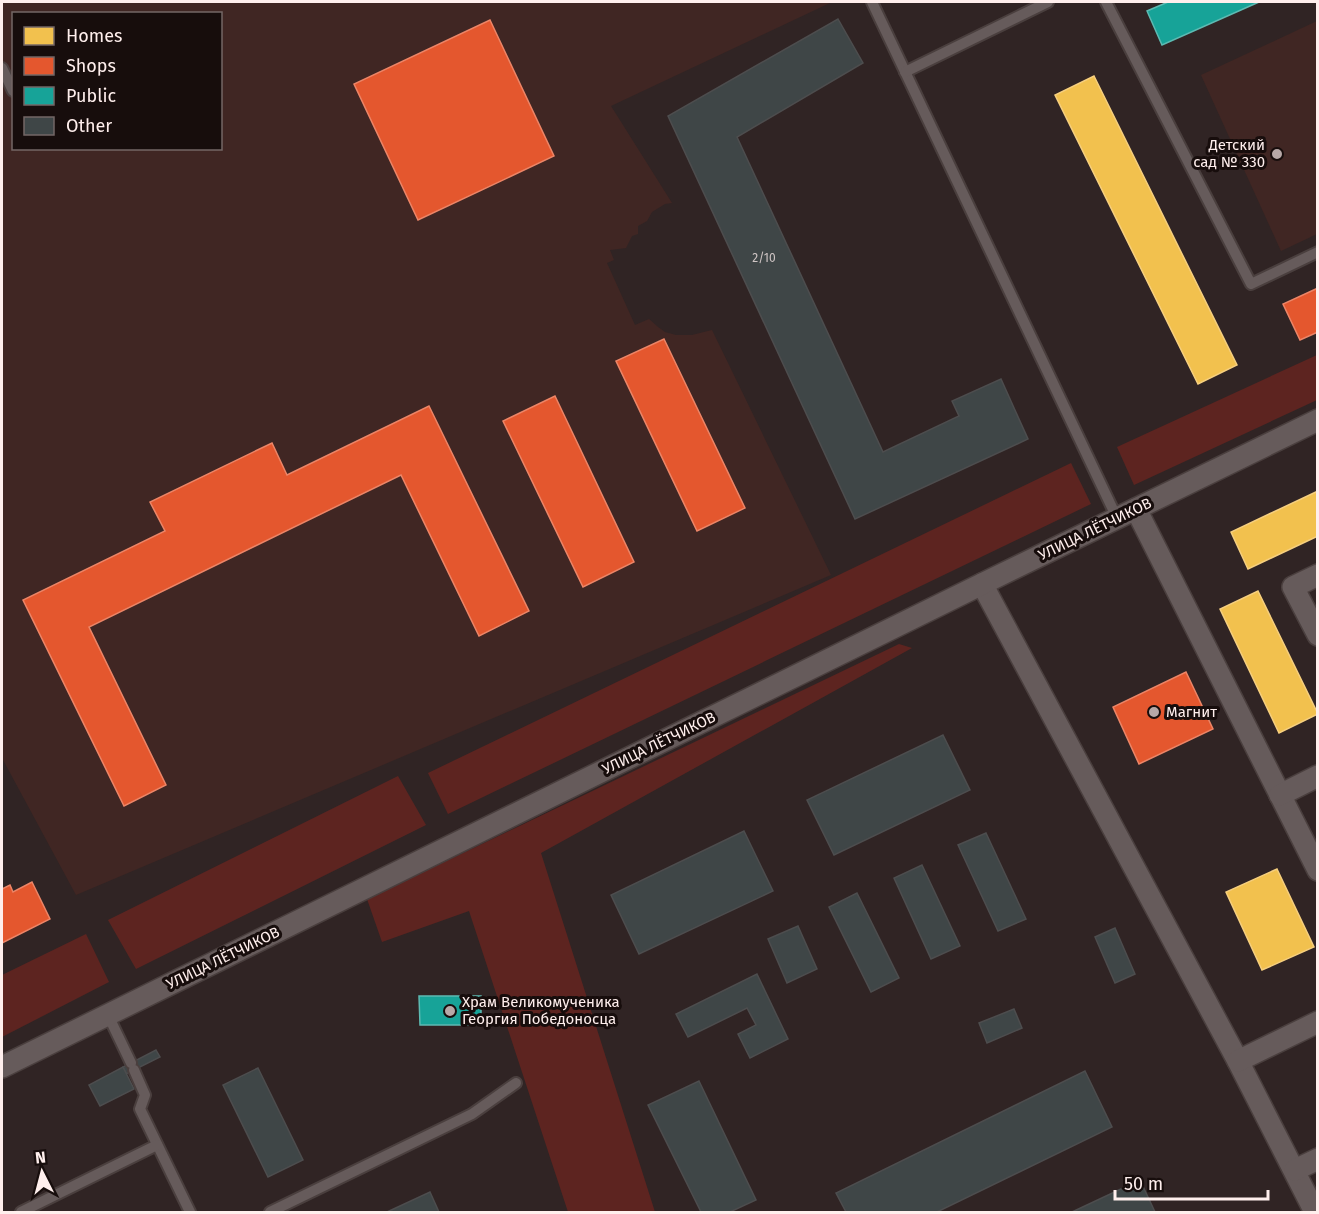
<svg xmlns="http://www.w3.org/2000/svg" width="1319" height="1214" font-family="'Fira Sans',sans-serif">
	<rect width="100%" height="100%" fill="#302424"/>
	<!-- built -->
	<g fill="#402623" fill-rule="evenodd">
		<path d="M 2,2 L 832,2 L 611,106 L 672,203 L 665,204 L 652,212 L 647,221 L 638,226 L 638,234 L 632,236 L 626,248 L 610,250 L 614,260 L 607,263 L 635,325 L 649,319 L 658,327 L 665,332 L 676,335 L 692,335 L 712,330 L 831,575 L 76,895 L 2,758 ZM 14,14 L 220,14 L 220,148 L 14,148 Z"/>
		<path d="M 1317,21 L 1317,234 L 1281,251 L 1201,75 Z"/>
	</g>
	<!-- green -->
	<g fill="#5d2420">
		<path d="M 1317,355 L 1317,400 L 1134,485 L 1117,447 Z"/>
		<path d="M 1071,463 L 1091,504 L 448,814 L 428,773 Z"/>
		<path d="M 899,644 L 912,648 L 541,853 L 655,1212 L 568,1212 L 469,911 L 382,942 L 367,899 Z"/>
		<path d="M 398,776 L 426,825 L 136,969 L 108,920 Z"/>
		<path d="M 86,934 L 109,982 L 2,1037 L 2,975 Z"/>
	</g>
	<!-- homes -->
	<g fill="#f2c14e" stroke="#f6cf7e" stroke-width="1.5">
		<path d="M 1094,76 L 1237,365 L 1198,384 L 1055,95 Z"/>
		<path d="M 1318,491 L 1318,536 L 1248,569 L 1231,532 Z"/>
		<path d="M 1258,591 L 1318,714 L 1279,733 L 1220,609 Z"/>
		<path d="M 1277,869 L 1314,947 L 1262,970 L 1226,892 Z"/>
	</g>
	<!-- shops -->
	<g fill="#e4572e" stroke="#ec8567" stroke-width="1.5">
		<path d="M 490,20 L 554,156 L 418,220 L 354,84 Z"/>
		<path d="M 1318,288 L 1318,332 L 1300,340 L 1283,304 Z"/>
		<path d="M 664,339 L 745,508 L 697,531 L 616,361 Z"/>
		<path d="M 555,396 L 634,562 L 583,587 L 503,421 Z"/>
		<path d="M 429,406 L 529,611 L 479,636 L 401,475 L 89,627 L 166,785 L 124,806 L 23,600 L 165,531 L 150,502 L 272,443 L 287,475 Z"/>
		<path d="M 1186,672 L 1213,729 L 1139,764 L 1113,707 Z"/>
		<path d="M 32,882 L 50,919 L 2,943 L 2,889 L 10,885 L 13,892 Z"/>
	</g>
	<!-- public -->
	<g fill="#17a398" stroke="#5dbab2" stroke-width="1.5">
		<path d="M 1168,2 L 1259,2 L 1162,45 L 1147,11 Z"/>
		<path d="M 419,996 L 481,996 L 481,1025 L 420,1025 Z"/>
	</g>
	<!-- building -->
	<g fill="#3f4647" stroke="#4d4d4e" stroke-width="1.5">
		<path d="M 838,19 L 863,63 L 737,137 L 883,452 L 959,416 L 952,401 L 1001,379 L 1028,439 L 855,519 L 668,116 Z"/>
		<path d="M 943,735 L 970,790 L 834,855 L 807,800 Z"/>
		<path d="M 744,831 L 773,891 L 639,954 L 611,895 Z"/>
		<path d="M 986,833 L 1026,919 L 998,931 L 958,845 Z"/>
		<path d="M 922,865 L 960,946 L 931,959 L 894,878 Z"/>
		<path d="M 857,893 L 899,978 L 871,992 L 829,907 Z"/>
		<path d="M 798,926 L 817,969 L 787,983 L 768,939 Z"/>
		<path d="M 1115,928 L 1135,974 L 1115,983 L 1095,937 Z"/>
		<path d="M 757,974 L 788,1039 L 750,1058 L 738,1034 L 756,1025 L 747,1008 L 688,1037 L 676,1014 Z"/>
		<path d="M 1014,1009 L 1022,1028 L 987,1043 L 979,1023 Z"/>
		<path d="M 156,1050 L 160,1057 L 126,1074 L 123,1067 Z"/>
		<path d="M 123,1067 L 134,1089 L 100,1106 L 89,1085 Z"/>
		<path d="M 258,1068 L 303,1160 L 268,1177 L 223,1085 Z"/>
		<path d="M 1085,1071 L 1112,1127 L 937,1212 L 846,1212 L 836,1193 Z"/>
		<path d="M 699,1081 L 756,1200 L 730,1212 L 701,1212 L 648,1105 Z"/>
		<path d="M 1140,1180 L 1155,1212 L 1072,1212 Z"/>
		<path d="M 430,1192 L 439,1212 L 387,1212 Z"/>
	</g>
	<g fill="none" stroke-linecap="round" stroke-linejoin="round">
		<!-- lane casing -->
		<g stroke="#4a3f3e" stroke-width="14">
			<g id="lane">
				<path d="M 872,2 L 1117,518"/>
				<path d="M 1106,2 L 1251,284 L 1318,252"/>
				<path d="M 2,68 L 13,91"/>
				<path d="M 905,72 L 1048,2"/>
				<path d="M 108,1015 L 131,1063"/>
				<path d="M 134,1070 L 145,1095 L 140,1109 L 190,1212"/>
				<path d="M 21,1212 L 157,1145"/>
				<path d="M 270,1212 L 472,1114 L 516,1083"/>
			</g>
		</g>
		<!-- street casing -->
		<g stroke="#4a3f3e" stroke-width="24">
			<g id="street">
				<path d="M 1136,509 L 1318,870"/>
				<path d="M 1318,575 L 1293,587 L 1318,635"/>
				<path d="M 982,584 L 1238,1061 L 1315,1212"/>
				<path d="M 1280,795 L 1318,776"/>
				<path d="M 1238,1061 L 1318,1022"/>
				<path d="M 2,1067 L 982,584 L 1318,420"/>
				<path d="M 1295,1170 L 1318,1159"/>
			</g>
		</g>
		<!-- lane -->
		<use href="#lane" stroke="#665b5b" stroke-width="10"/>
		<!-- street -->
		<use href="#street" stroke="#665b5b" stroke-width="21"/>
	</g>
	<!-- markers -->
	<g fill="#b7a8a7" stroke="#170d0c" stroke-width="2">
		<circle cx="1277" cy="154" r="6"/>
		<circle cx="1154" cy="712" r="6"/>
		<circle cx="450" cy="1011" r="6"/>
	</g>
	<g text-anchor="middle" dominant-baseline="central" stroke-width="6" stroke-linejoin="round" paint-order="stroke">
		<!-- number labels -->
		<g font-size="12" fill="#cfc5c4">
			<text x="764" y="258">2/10</text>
		</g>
		<!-- poi labels -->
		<g font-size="15" fill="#ffefed" stroke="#170d0c" text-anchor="start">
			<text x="1265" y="145" text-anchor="end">Детский<tspan x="1265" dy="17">сад № 330</tspan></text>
			<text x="1166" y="712">Магнит</text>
			<text x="462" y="1002">Храм Великомученика<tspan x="462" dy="17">Георгия Победоносца</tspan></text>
		</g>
		<!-- street labels -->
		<g font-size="15" fill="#ffefed" stroke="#170d0c">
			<text transform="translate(1095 529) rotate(-26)">УЛИЦА ЛЁТЧИКОВ</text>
			<text transform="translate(659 743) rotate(-26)">УЛИЦА ЛЁТЧИКОВ</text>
			<text transform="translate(223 958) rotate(-26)">УЛИЦА ЛЁТЧИКОВ</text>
		</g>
	</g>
	<!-- border -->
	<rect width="1319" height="1214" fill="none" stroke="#ffefed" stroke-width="6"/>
	<!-- legend -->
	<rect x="12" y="12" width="210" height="138" fill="#170d0c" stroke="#746766" stroke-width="1.5"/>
	<rect x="24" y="27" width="30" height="18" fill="#f2c14e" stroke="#746766" stroke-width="1.5"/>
	<text x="66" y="42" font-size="18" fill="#ffefed">Homes</text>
	<rect x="24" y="57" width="30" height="18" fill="#e4572e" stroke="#746766" stroke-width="1.5"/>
	<text x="66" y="72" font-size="18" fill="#ffefed">Shops</text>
	<rect x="24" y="87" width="30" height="18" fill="#17a398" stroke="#746766" stroke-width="1.5"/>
	<text x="66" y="102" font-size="18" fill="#ffefed">Public</text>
	<rect x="24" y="117" width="30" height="18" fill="#3f4647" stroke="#746766" stroke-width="1.5"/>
	<text x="66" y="132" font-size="18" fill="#ffefed">Other</text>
	<!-- north arrow -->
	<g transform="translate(42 1172) rotate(354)" stroke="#170d0c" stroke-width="4.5" paint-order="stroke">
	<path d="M0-4.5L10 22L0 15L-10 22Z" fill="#ffefed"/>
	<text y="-9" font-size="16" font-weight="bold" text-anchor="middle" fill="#ffefed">N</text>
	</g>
	<!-- scale -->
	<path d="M1115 1190v9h153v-9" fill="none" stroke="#ffefed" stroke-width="3"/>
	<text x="1124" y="1190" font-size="18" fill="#ffefed" stroke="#170d0c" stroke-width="4.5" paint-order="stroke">50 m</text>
</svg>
